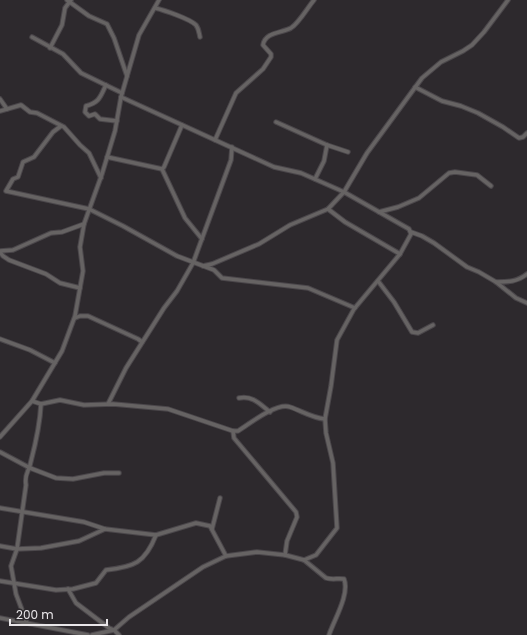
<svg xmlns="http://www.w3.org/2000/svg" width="527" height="635" font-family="Poppins,sans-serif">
	<rect width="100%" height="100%" fill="#2d292d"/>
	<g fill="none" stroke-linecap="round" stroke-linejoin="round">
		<!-- minor casing -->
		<g stroke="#4b474b" stroke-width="5.5">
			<g id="minor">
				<path d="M 67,0 L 89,16 L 107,24 L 114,38 L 127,76"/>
				<path d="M 155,8 C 164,10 190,19 196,25 C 199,29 199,33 200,37"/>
				<path d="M 32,37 L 63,54 L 81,73 L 122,93"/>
				<path d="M 50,48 L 62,25 L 65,8 L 71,0"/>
				<path d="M 106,85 C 100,97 100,102 86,106 L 85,112 L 89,116 L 95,114 L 100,119 L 117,121"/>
				<path d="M 415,87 L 442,101 L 461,106 L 478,113 L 503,127 L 519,138 L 523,137 L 527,133"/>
				<path d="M 0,99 L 7,109"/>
				<path d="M 0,111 L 21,105 L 30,112 L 37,113 L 64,127 L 80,145 L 89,153 L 101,178"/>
				<path d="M 276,122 L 327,145"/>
				<path d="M 61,126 L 53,132 L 34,157 L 23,162 L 18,177 L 13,179 L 6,191 L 89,209 L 123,226 L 177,256 L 214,270 L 222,278 L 308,288 L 355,308"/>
				<path d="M 215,140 L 236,93 L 263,69 L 271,57 L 271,54 L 263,45 C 265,32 282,33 291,28 C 299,23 308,7 314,0"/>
				<path d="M 107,157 L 162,169 L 185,218 L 202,239"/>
				<path d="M 162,169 L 164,167 L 182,125"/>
				<path d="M 315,179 L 324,161 L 327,145 L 348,152"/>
				<path d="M 328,209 L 345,222 L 400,254"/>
				<path d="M 379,212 L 398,207 L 419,198 L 449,173 L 455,172 L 477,175 L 491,186"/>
				<path d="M 411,232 L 422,236 L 434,243 L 467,267 L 479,272 L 496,282 L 516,298 L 527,303"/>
				<path d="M 0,251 L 13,250 L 51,233 L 62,232 L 84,224"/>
				<path d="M 0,252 L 3,256 L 9,260 L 46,274 L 60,283 L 80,288"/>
				<path d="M 203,266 L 212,264 L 259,244 L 290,225 L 328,209 L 344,192 L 367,153 L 422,78 L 441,62 L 463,51 L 472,45 L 484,32 L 508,0"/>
				<path d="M 378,281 L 394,302 L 412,332 L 418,333 L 433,325"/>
				<path d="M 496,282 C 508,282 517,282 527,274"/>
				<path d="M 75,318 L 80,316 L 88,316 L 138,339 L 142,342"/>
				<path d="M 0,339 L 30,350 L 55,363"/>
				<path d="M 239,398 C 252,395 260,404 270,412"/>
				<path d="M 32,401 L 41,404 L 60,400 L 84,405 L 113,404 L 168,409 L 233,431 L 238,431 C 249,424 277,402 290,407 C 302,411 312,418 325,419"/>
				<path d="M 108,404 L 126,368 L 164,308 L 177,291 L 193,263 L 231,160 L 232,147"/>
				<path d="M 233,431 L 234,438 L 296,512 L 297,517 L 287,541 L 285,555"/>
				<path d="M 0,437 L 32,401 L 62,351 L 75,316 L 83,271 L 80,247 L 84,224 L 102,174 L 115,131 L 121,97 L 139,35 L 159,0"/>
				<path d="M 0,452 L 30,468 L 56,478 L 73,479 L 104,473 L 119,473"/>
				<path d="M 0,508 L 84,522 L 105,529 L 156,535 L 196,523 L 210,526 L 226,556"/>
				<path d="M 212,529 L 220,498"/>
				<path d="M 0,546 L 17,549 L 41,548 L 79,541 L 105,529"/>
				<path d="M 304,560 L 326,578 C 332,580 338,578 344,579 C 350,594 334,620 329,635"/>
				<path d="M 0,581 L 56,590 L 73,589 L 96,583 L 106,570 C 134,567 145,563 156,535"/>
				<path d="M 68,589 L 76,603 L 109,628 L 114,630 L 119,635"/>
				<path d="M 0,618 L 88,635"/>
				<path d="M 27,623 L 16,594 L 11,566 L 17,549 L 26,485 C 24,473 29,473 31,461 C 36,442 40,424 41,404"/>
				<path d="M 92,635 L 114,630 L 129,617 L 203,567 L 226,556 L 257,552 L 285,555 L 304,560 L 316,555 L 337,528 L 333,463 L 326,433 L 325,419 L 331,386 L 337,340 L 354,309 L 400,254 L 411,234 L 409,229 L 344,192 L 301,173 L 274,167 L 121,97"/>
			</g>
		</g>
		<!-- minor -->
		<use href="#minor" stroke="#666363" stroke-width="3.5"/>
	</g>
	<!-- scale -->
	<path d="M10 619v6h97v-6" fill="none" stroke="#e9e6e9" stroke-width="2"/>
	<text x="16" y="619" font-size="12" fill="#e9e6e9" stroke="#2d292d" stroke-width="3" paint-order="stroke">200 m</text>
</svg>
